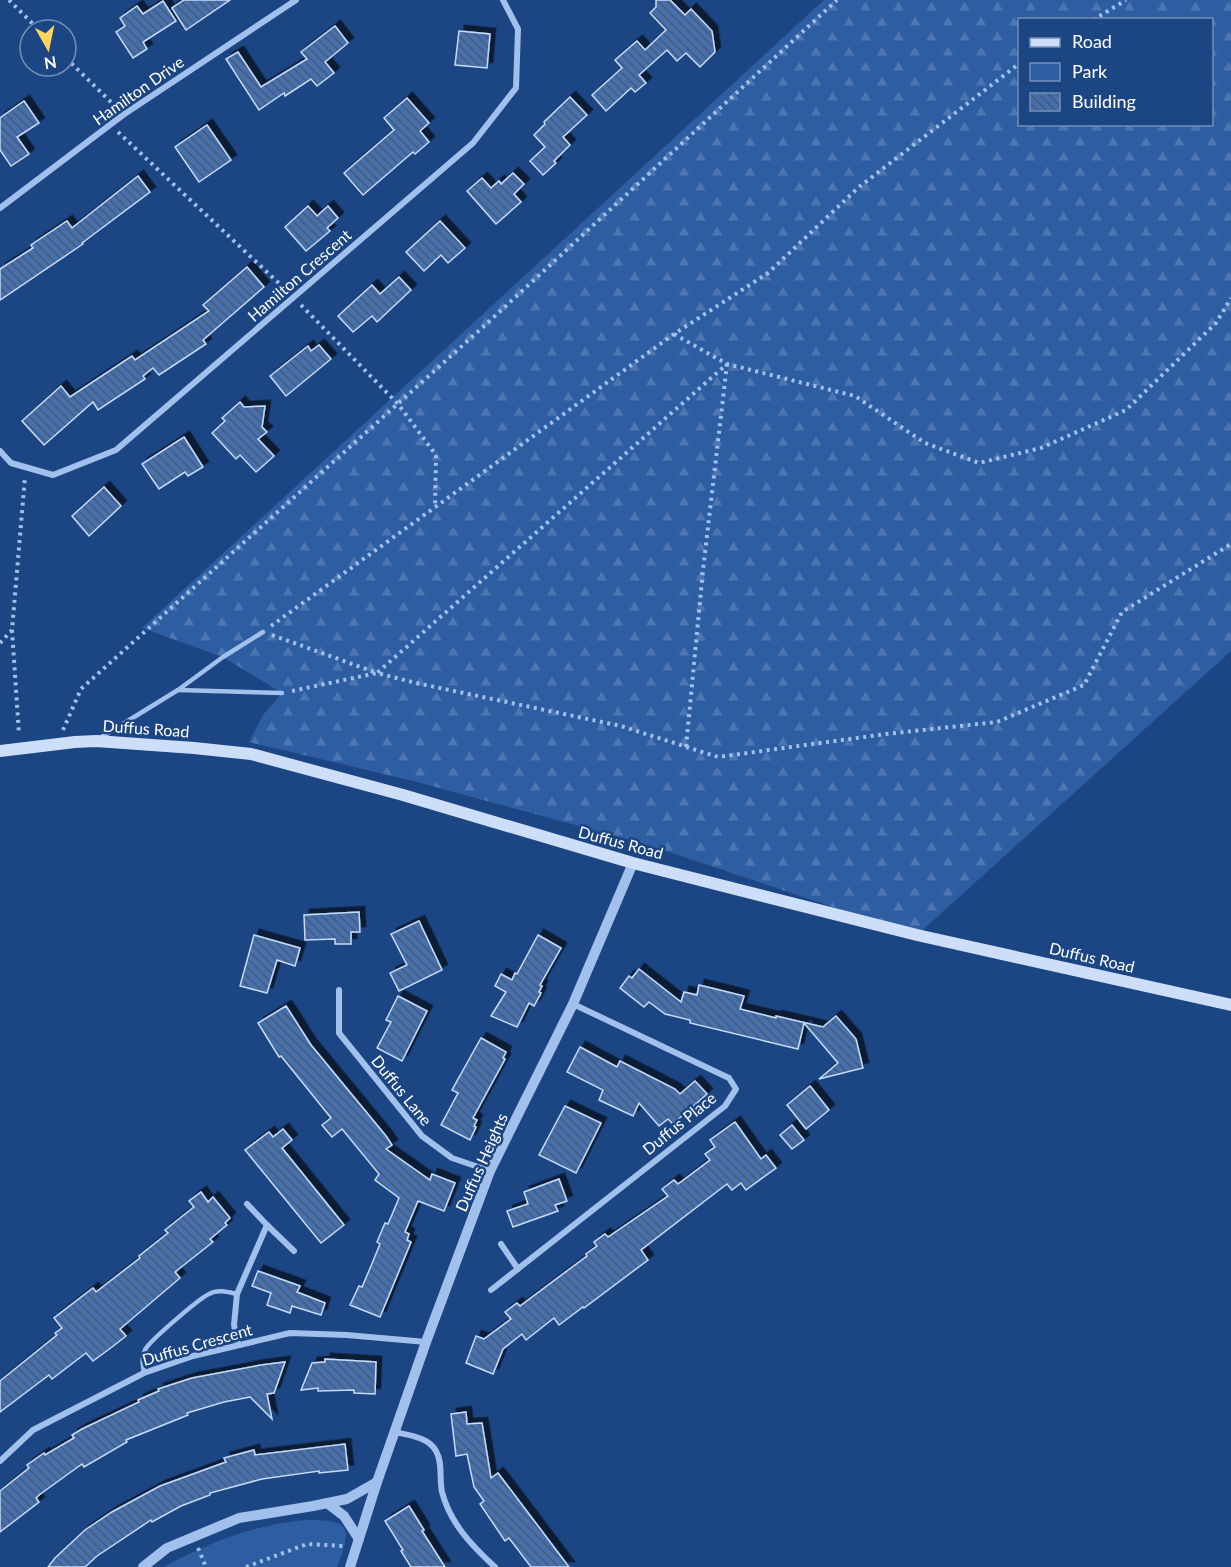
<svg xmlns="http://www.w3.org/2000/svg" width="1231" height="1567" font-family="Lato,sans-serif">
	<defs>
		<pattern id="forest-firs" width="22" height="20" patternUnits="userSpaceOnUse" patternTransform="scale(1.5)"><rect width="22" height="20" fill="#2e5ea2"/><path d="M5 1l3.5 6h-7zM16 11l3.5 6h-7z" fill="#4d76b0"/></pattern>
		<pattern id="building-back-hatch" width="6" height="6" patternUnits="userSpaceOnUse" patternTransform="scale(1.5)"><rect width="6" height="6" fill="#446fad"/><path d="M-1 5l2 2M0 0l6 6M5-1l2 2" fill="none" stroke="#495a73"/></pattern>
		<filter id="shadow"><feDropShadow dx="5.5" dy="-5.5" stdDeviation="0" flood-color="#0009"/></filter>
	</defs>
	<rect width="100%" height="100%" fill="#1b4583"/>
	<!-- green -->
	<path fill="#2e5ea2" d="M 306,1520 C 350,1520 353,1526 337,1567 L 164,1567 C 210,1542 253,1525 306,1520 Z"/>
	<!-- forest -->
	<path fill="url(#forest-firs)" fill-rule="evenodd" d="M 824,0 L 1231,0 L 1231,651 L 917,935 L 642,843 L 413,781 L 249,742 L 263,715 L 282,693 L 223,657 L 142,628 ZM 1020,20 L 1212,20 L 1212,124 L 1020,124 Z"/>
	<!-- building -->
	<g fill="url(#building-back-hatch)" stroke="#c6dbf8" stroke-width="1.5" filter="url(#shadow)">
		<path d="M 184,0 L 230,0 L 186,30 L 172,8 Z"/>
		<path d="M 656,0 L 670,0 L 685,15 L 691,9 L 712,31 L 715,52 L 700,67 L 686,53 L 677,61 L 667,50 L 639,75 L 646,83 L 635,92 L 631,88 L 606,111 L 592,95 L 622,68 L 615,60 L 637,41 L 645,50 L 666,30 L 650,13 L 656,7 Z"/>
		<path d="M 163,1 L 176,21 L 143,42 L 147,49 L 133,58 L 116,32 L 125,26 L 120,18 L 137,6 L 143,14 Z"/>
		<path d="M 335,26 L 348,43 L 325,62 L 334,73 L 317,86 L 311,79 L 285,96 L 284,93 L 259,110 L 226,59 L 238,52 L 261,87 L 307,59 L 301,52 Z"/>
		<path d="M 459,31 L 490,34 L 487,68 L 455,65 Z"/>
		<path d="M 570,97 L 587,115 L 563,137 L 570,145 L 554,161 L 556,163 L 543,175 L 530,161 L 545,147 L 534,135 L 545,124 L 544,122 Z"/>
		<path d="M 407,98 L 429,123 L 420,131 L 429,142 L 415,154 L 413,152 L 363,195 L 344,173 L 394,130 L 384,118 Z"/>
		<path d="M 24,101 L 39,123 L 17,137 L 29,154 L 11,166 L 0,150 L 0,118 Z"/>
		<path d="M 207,125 L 231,160 L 199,182 L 175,147 Z"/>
		<path d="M 513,173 L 524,184 L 514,194 L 521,202 L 496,224 L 467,191 L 482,178 L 491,188 L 499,181 L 501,184 Z"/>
		<path d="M 138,176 L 150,192 L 82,243 L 83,244 L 0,300 L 0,269 L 33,248 L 31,245 L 67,221 L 72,228 Z"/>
		<path d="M 308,206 L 317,216 L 328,206 L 338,218 L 327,228 L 330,231 L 306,251 L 285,227 Z"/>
		<path d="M 440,221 L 465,248 L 448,263 L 441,255 L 424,271 L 406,252 Z"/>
		<path d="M 247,267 L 264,287 L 203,340 L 206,344 L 159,375 L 153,368 L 143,376 L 145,379 L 98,410 L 93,402 L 44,445 L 22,421 L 61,386 L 70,397 L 132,356 L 135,360 L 209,311 L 203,305 Z"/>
		<path d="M 399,277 L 411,290 L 377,322 L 372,316 L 353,332 L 338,316 L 372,285 L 380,294 Z"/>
		<path d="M 319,345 L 331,359 L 286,396 L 270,376 L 308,346 L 311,351 Z"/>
		<path d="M 240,402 L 244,407 L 265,406 L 262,427 L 267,432 L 258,439 L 274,456 L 256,472 L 240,455 L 236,459 L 212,433 L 225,421 L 222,418 Z"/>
		<path d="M 184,437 L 203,467 L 188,476 L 185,472 L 159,489 L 142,464 Z"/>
		<path d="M 104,487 L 121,506 L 89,536 L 72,516 Z"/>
		<path d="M 359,912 L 360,932 L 351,932 L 351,944 L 335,944 L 335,939 L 305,940 L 304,915 Z"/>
		<path d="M 419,921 L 442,970 L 399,991 L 390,973 L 407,965 L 391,934 Z"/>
		<path d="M 254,935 L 300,948 L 295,966 L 277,960 L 267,993 L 240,986 Z"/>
		<path d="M 538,935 L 561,948 L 540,985 L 542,986 L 539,992 L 541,993 L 534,1006 L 529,1003 L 517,1027 L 491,1016 L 506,992 L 495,986 L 501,974 L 512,980 L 515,973 L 517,974 Z"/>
		<path d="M 639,969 L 681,1002 L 684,992 L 697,995 L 699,985 L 744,996 L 740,1009 L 776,1018 L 776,1016 L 823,1027 L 836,1016 L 856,1039 L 863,1068 L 819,1079 L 838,1063 L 804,1023 L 798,1049 L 690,1023 L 690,1020 L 665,1014 L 649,1002 L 644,1007 L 620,988 L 629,976 L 632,978 Z"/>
		<path d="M 398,996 L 427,1011 L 402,1061 L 377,1048 L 391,1022 L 386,1020 Z"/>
		<path d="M 286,1006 L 311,1045 L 386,1136 L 392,1145 L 386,1149 L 430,1180 L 432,1174 L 455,1183 L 444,1211 L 418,1201 L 405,1232 L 409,1234 L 407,1240 L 411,1242 L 380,1317 L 350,1305 L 359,1286 L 362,1287 L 371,1266 L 380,1244 L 377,1242 L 385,1223 L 388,1224 L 399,1198 L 375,1180 L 379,1174 L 342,1129 L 332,1137 L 322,1125 L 331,1118 L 281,1056 L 279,1057 L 258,1023 Z"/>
		<path d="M 481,1038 L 506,1052 L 503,1058 L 505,1059 L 473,1118 L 477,1120 L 474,1126 L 476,1127 L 470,1140 L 441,1125 L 458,1093 L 452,1090 Z"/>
		<path d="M 580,1047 L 617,1067 L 620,1061 L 675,1089 L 680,1094 L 695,1081 L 707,1094 L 673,1124 L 668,1119 L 659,1126 L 639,1103 L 633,1116 L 599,1100 L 603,1090 L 567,1072 Z"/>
		<path d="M 810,1086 L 829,1110 L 806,1129 L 787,1105 Z"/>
		<path d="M 565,1106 L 601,1123 L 576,1173 L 539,1155 Z"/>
		<path d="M 735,1122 L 761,1159 L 766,1155 L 776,1168 L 746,1190 L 741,1183 L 732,1190 L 727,1184 L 641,1250 L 648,1260 L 584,1308 L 583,1307 L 559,1325 L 554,1318 L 526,1340 L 522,1334 L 503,1349 L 493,1374 L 466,1363 L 476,1336 L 484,1339 L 511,1319 L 505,1312 L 517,1303 L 520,1306 L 587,1256 L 586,1254 L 597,1246 L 594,1242 L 605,1234 L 608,1237 L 668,1196 L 662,1189 L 674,1180 L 678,1184 L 710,1160 L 705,1154 L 715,1147 L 710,1140 Z"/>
		<path d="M 792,1125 L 804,1140 L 792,1149 L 780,1135 Z"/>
		<path d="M 283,1129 L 292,1140 L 282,1148 L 344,1225 L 321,1243 L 245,1150 L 269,1132 L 273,1137 Z"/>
		<path d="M 559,1179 L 567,1201 L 555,1205 L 558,1211 L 513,1227 L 507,1211 L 528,1204 L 524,1192 Z"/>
		<path d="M 201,1192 L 208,1202 L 213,1197 L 230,1218 L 225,1223 L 227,1225 L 210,1239 L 213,1242 L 175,1272 L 180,1278 L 120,1329 L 126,1336 L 112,1347 L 93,1361 L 86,1353 L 52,1379 L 49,1375 L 0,1412 L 0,1381 L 57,1335 L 55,1333 L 62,1328 L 54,1318 L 93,1288 L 96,1292 L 140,1258 L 139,1256 L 168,1233 L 165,1230 L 194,1207 L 189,1201 Z"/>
		<path d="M 258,1271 L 300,1286 L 297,1292 L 325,1303 L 321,1315 L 292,1306 L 290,1313 L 267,1305 L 271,1293 L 252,1286 Z"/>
		<path d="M 325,1359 L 376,1362 L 375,1394 L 354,1393 L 354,1390 L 318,1391 L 318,1388 L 301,1390 L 312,1363 L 325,1362 Z"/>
		<path d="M 285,1362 L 274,1393 L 267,1394 L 272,1419 L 250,1397 L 224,1402 L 187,1413 L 188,1415 L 126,1440 L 127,1442 L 84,1467 L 82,1464 L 39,1495 L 36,1498 L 39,1502 L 0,1532 L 0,1491 L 29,1468 L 27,1465 L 44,1453 L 45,1455 L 74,1438 L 72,1435 L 82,1429 L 139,1402 L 138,1400 L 159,1391 L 158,1389 L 192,1378 L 261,1365 Z"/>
		<path d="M 466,1412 L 467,1424 L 482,1423 L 491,1478 L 498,1473 L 569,1567 L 531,1567 L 509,1538 L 505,1541 L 480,1504 L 484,1501 L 474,1487 L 467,1454 L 456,1456 L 451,1414 Z"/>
		<path d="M 345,1444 L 348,1470 L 319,1473 L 319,1471 L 262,1479 L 210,1493 L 210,1495 L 181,1506 L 152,1522 L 151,1520 L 97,1556 L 85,1567 L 48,1567 L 55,1558 L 85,1530 L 112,1512 L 160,1486 L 226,1462 L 224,1458 L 254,1450 L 255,1455 Z"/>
		<path d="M 409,1506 L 424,1530 L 422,1531 L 445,1567 L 411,1567 L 401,1551 L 403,1550 L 385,1521 Z"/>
	</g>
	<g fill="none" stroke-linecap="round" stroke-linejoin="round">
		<!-- path -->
		<g stroke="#a1c0eb" stroke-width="4" stroke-dasharray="3 4.5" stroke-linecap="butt">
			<path d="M 9,0 L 39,30"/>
			<path d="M 1093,20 L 1126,0"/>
			<path d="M 66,58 L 117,108"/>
			<path d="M 118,132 L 285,289"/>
			<path d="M 301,305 L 398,404 L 436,455 L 435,507"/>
			<path d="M 674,334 L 727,364 L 855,396 L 925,443 L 979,463 L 1041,448 L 1126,410 L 1216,323 L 1231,298"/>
			<path d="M 271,626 L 674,334 L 768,273 L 859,187 L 1020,63"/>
			<path d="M 12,630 L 19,734"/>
			<path d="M 272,635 L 377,673 L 727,364"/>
			<path d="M 0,643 L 12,630 L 25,477"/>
			<path d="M 292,691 L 377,673 L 416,683 L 621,726 L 718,757 L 886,734 L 997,722 L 1084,685 L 1122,612 L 1231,544"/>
			<path d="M 63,730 L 81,689 L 482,328 L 837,0"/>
			<path d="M 686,747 L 703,570 L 727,364"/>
			<path d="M 198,1548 L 206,1567"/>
			<path d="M 246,1567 L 307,1544 L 344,1546"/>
		</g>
		<!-- service -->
		<g stroke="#a1c0eb" stroke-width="4.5">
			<path d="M 178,690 L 282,693"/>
			<path d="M 100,738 L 178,690 L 223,657 L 263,632"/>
			<path d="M 144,1373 C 143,1366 141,1357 145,1350 C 149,1341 200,1298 209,1294 C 218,1289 228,1292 237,1294"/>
		</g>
		<!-- minor -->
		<g stroke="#a1c0eb" stroke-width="6">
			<path d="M 0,208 L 123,115 L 296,0"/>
			<path d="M 0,451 L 11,463 L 53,475 L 116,450 L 473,143 L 516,88 L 518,29 L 503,0"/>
			<path d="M 339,990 L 339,1033 L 422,1136 L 452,1158 L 490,1171"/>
			<path d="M 247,1204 L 267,1225"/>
			<path d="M 501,1244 L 518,1269"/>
			<path d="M 491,1290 L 725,1106 L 736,1089 L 729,1078 L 573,1004"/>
			<path d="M 238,1345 L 234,1325 L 237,1294 L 267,1225 L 294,1251"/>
			<path d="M 395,1432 C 408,1435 429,1437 436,1451 C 443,1462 439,1479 442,1492 C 450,1523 472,1546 495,1567"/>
			<path d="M 0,1461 L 33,1430 L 144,1373 L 193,1356 L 290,1333 L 347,1335 L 426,1342"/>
		</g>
		<!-- tertiary -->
		<g stroke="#a1c0eb" stroke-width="10">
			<path d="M 327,1503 L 344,1516 L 359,1539"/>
			<path d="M 143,1567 L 167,1548 L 239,1518 L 313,1506 L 347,1499 L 377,1482"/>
			<path d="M 350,1567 L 377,1482 L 426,1342 L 490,1171 L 573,1004 L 633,863"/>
		</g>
		<!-- secondary -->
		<path stroke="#cddef8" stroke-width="12" d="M 0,751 L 75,742 L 96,741 L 194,748 L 251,754 L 403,795 L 633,863 L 917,935 L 1231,1005"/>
	</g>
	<g text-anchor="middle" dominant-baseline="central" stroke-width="5" stroke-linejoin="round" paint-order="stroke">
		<!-- street labels -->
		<g font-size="16" fill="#fff" stroke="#1b4583">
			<text transform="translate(138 90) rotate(-35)">Hamilton Drive</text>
			<text transform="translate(299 275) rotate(-41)">Hamilton Crescent</text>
			<text transform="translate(146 728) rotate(4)">Duffus Road</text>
			<text transform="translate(621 842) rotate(15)">Duffus Road</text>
			<text transform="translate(1092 957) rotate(13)">Duffus Road</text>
			<text transform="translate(402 1090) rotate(51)">Duffus Lane</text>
			<text transform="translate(679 1123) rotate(-39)">Duffus Place</text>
			<text transform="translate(481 1162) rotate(-66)">Duffus Heights</text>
			<text transform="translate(197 1344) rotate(-16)">Duffus Crescent</text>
		</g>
	</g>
	<!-- legend -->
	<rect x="1018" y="18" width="195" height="108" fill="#1b4583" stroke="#768fb5" stroke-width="1.5"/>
	<rect x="1030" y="38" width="30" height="9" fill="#cddef8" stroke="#768fb5" stroke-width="1.5"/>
	<text x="1072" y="48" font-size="18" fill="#ffffff">Road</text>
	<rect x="1030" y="63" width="30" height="18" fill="#2e5ea2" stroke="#768fb5" stroke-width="1.5"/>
	<text x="1072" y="78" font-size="18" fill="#ffffff">Park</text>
	<rect x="1030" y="93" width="30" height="18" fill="url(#building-back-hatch)" stroke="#768fb5" stroke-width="1.5"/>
	<text x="1072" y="108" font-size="18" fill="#ffffff">Building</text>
	<!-- north arrow -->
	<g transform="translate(48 48) rotate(171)"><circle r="28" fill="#1b4583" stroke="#768fb5" stroke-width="1.5"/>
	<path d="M0-4.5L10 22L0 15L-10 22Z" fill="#fcd45e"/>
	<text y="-9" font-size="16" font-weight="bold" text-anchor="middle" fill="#ffffff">N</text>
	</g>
</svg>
